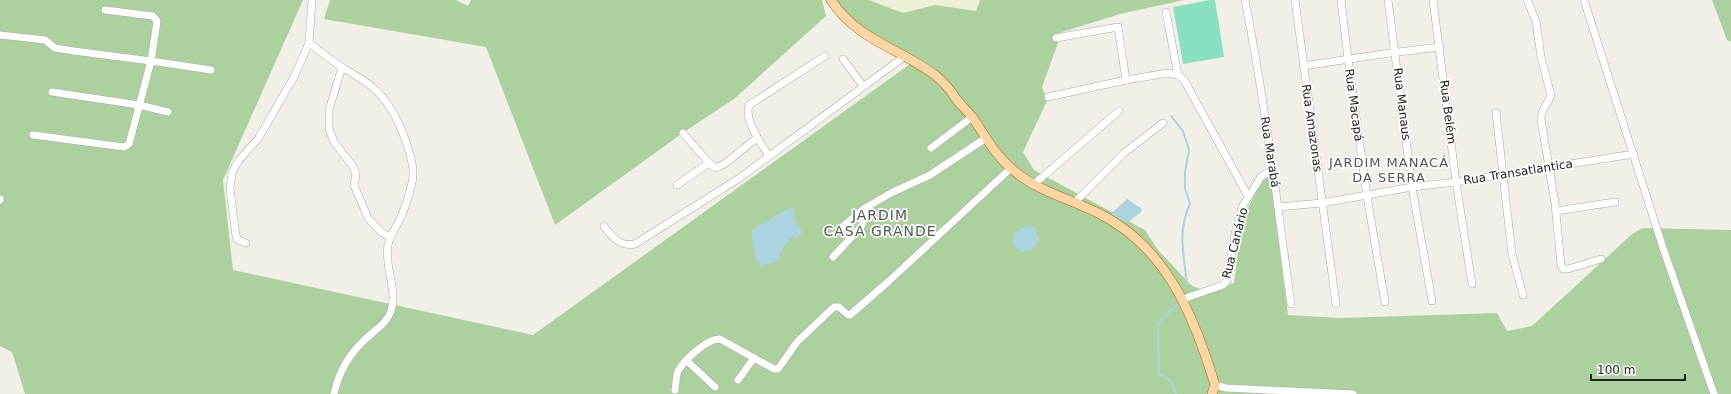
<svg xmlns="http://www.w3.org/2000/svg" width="1731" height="394" font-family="'DejaVu Sans',sans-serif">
	<rect width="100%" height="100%" fill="#f2efe9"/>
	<!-- farmland -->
	<path fill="#eef0d5" d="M 869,0 L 980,0 L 976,11 L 935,5 L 903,13 Z"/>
	<!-- forest -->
	<g fill="#add19e">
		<path d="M 0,0 L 303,0 L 223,180 L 233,270 L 533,335 L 917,59 L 851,21 L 834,0 L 869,0 L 903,13 L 935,5 L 976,11 L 980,0 L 1184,0 L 1120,14 L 1062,32 L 1042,87 L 1047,101 L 1023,152 L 1034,170 L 1145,230 L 1158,250 L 1191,285 L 1206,292 L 1234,283 L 1242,220 L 1262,180 L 1270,175 L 1288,315 L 1340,318 L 1497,313 L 1507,331 L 1532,326 L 1631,235 L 1642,228 L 1731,230 L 1731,394 L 25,394 L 12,352 L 0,346 Z"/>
		<path d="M 330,0 L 456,0 L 468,6 L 471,0 L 822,0 L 826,16 L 734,99 L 687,130 L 555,225 L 486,47 L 324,19 Z"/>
		<path d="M 1712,0 L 1731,0 L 1731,42 L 1727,40 Z"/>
	</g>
	<!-- pitch -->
	<path fill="#88e0be" d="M 1210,0 L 1215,0 L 1224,57 L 1183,64 L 1173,7 Z"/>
	<!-- water -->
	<g fill="#aad3df">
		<path d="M 1127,199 L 1141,208 L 1142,211 L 1127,223 L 1110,215 Z"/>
		<path d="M 793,206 L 795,220 L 802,232 L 797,239 L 792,236 L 782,249 L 778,261 L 761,266 L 755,258 L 751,230 Z"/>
		<path d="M 1034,226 L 1039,241 L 1030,251 L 1023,252 L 1014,247 L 1013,241 L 1014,233 L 1025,227 Z"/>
	</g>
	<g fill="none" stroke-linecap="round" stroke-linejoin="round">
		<!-- stream -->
		<g stroke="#aad3df" stroke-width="2">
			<path d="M 1171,116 L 1183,131 L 1189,150 L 1185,172 L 1185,188 L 1190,204 C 1177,231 1184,256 1187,284"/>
			<path d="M 1176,394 L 1171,381 L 1159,374 L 1158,324 L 1177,305"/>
		</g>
		<!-- minor casing -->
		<g stroke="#a9a9a9" stroke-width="8">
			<g id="minor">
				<path d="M 1245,0 C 1265,101 1277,203 1291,304"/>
				<path d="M 1295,0 L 1336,304"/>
				<path d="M 1341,0 L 1348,59 L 1367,196 L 1385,302"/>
				<path d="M 1388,0 L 1412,187 L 1432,301"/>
				<path d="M 1433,0 L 1456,182 L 1472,284"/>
				<path d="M 1527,0 L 1536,21 L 1541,57 L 1551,95 C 1548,105 1541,108 1541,119 L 1555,203 L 1561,265 L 1563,269 L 1568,269 L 1601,259"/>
				<path d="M 1584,0 L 1663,248 L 1714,394"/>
				<path d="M 1166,12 L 1178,75"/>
				<path d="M 0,35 L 45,40 L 55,48 L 74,51 L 151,61 L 157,21 L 153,16 L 105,10"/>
				<path d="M 1056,38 L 1118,27 L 1126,80"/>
				<path d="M 309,43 C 320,52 331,60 343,68 C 355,75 368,82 378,92 C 391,106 401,126 407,145 C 411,157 415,170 412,183 C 409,196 405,209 399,221 C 395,229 390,236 388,245 C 384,267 398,290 391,311 C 387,323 377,328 369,336 C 350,352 339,370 334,394"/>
				<path d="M 843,59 L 863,86"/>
				<path d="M 1303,66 L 1390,53 L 1440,47"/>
				<path d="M 342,67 L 329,110 L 329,129 L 334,142 L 352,165 L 356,174 L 354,185 L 368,218 L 381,232 L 390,237"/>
				<path d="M 52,92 L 139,105 L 168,112"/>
				<path d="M 1048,97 L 1126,80 L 1168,73 L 1178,75 L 1184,80 L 1248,196"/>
				<path d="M 1496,113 L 1512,254 L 1523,295"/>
				<path d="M 33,135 L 124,147 L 129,144 L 151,61 L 211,70"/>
				<path d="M 931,148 L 972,117"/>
				<path d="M 769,156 C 761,144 744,120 749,105 L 825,56"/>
				<path d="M 709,163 L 715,168 L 723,165 L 757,138"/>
				<path d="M 677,185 L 709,163 L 683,133"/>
				<path d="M 1033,185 L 1119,111"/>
				<path d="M 0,200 L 0,199"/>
				<path d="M 1075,202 L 1124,153 L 1163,123"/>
				<path d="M 1278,207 L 1322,203 L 1412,187 L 1456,182 L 1634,154"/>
				<path d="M 1556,211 L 1615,202"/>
				<path d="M 604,226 C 612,237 620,247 635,244 L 738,179 L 905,56"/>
				<path d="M 841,228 L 865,208 L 891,193 L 930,175 L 986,138"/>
				<path d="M 246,243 L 238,240 L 236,236 L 230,189 L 232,172 L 239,160 L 258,139 L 294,77 L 309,43 L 312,0"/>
				<path d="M 833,257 L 861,227 L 870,205"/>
				<path d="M 1183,299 L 1223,285 L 1227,281 L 1235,234 L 1242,207 L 1261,177 L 1273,169"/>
				<path d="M 687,361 L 715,387"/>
				<path d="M 738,380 L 754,358"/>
				<path d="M 1215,385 L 1226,388 L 1353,394"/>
				<path d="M 675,390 C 676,385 676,376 678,371 C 684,360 708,338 720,339 L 774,369 L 778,369 L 797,342 L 834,307 L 839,307 L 848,315 L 850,315 L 889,281 L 1011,168"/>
			</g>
		</g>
		<!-- major casing -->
		<g stroke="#a06b00" stroke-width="10">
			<path id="major" d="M 831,0 C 856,39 900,49 935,75 C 944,82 951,91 957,100 C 962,106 968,112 973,118 C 985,136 995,155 1012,169 C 1036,191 1069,198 1098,213 C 1167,247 1194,316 1215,385 L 1212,394"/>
		</g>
		<!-- minor -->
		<use href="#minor" stroke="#fff" stroke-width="7"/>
		<!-- major -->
		<use href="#major" stroke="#fcd6a4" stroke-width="9"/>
	</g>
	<g text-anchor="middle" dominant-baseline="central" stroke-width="3.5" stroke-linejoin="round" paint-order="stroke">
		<!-- street labels -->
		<g font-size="12" fill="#222" stroke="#fff">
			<text transform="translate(1402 104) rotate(83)">Rua Manaus</text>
			<text transform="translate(1354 105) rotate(82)">Rua Macapá</text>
			<text transform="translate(1448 112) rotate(83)">Rua Belém</text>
			<text transform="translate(1312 128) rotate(82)">Rua Amazonas</text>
			<text transform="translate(1270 152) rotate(81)">Rua Marabá</text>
			<text transform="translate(1518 172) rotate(-9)">Rua Transatlantica</text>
			<text transform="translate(1235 243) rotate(-76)">Rua Canário</text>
		</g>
		<!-- neighbourhood labels -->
		<g font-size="13" letter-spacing="1" fill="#555" stroke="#fff">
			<text x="1389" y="162">JARDIM MANACÁ<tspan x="1389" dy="15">DA SERRA</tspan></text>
		</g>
		<!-- quarter labels -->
		<g font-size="14" letter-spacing="1" fill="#555" stroke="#fff">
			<text x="880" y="215">JARDIM<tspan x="880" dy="16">CASA GRANDE</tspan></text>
		</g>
	</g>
	<!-- scale -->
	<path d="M1591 374v6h94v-6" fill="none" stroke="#222222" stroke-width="2"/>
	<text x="1597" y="374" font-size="12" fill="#222222" stroke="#ffffff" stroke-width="3" paint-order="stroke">100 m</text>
</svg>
